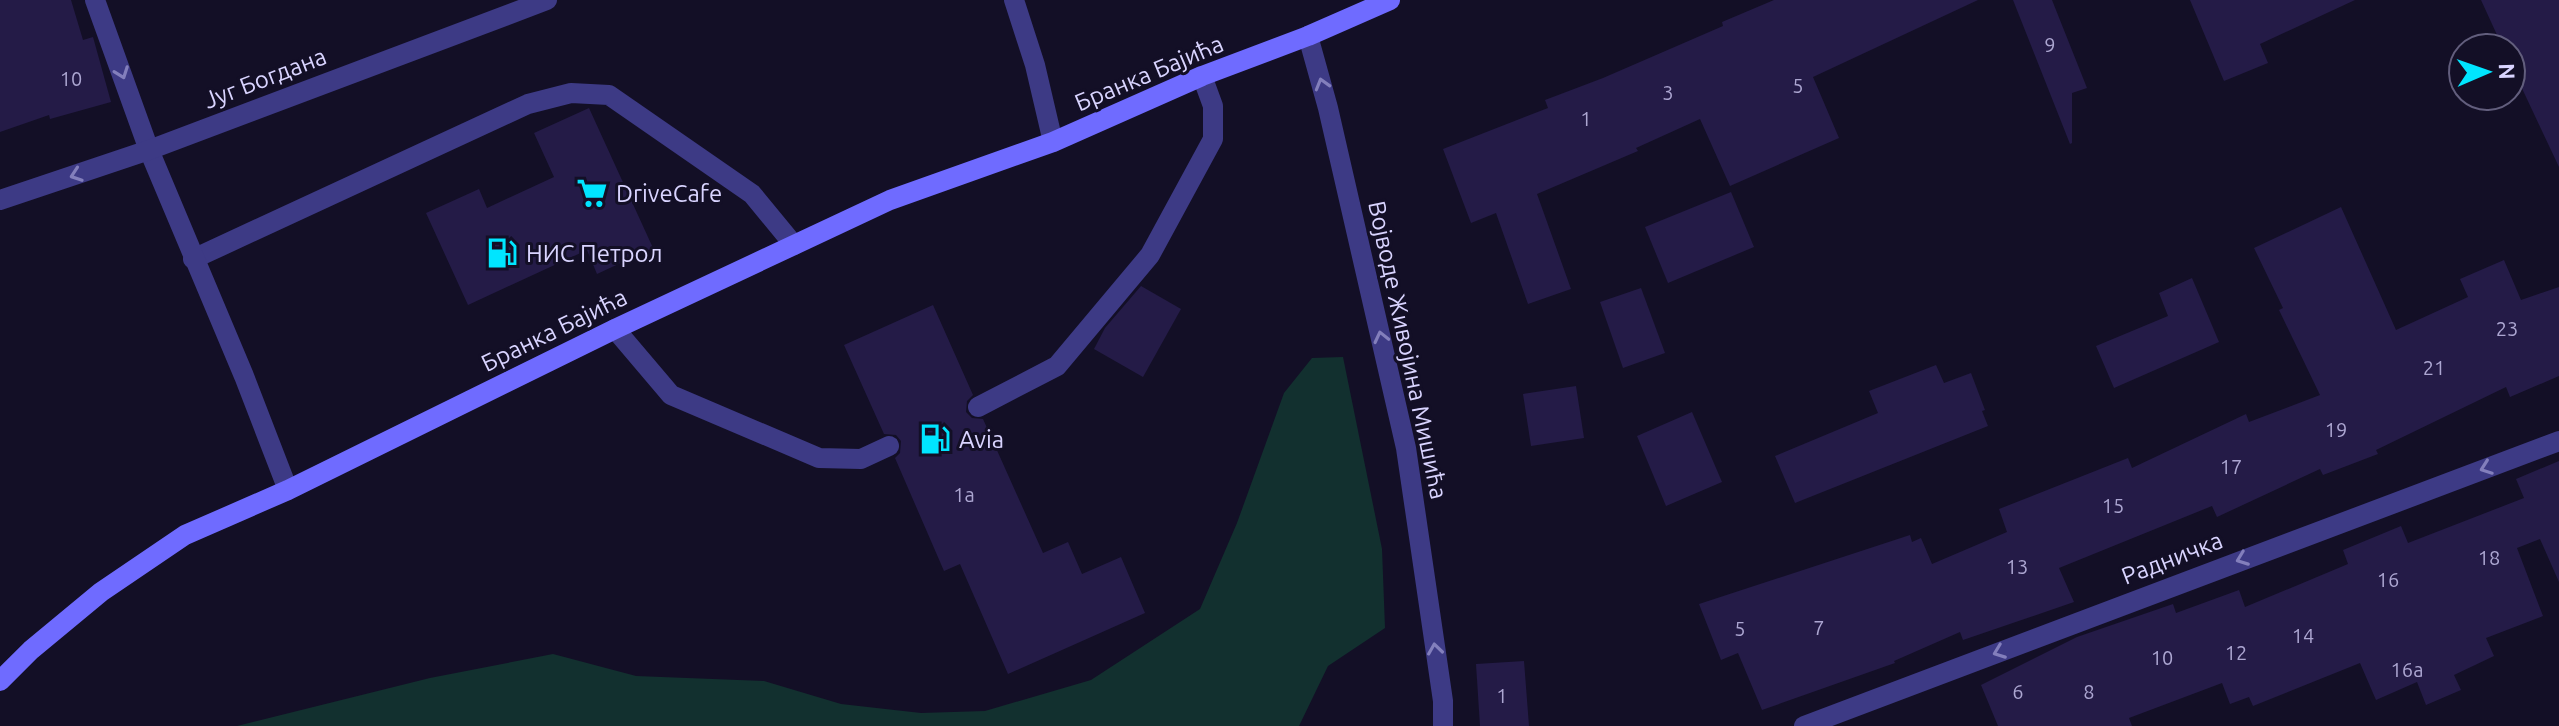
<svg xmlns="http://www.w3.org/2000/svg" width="2559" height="726" font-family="Ubuntu,sans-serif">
	<rect width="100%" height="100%" fill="#130f26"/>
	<!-- green -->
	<path fill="#12302f" d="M 1343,357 L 1382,549 L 1385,628 L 1328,666 L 1299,726 L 237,726 L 430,678 L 553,654 L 636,676 L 764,681 L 841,704 L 921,713 L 985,711 L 1091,680 L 1200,609 L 1237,523 L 1284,393 L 1312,358 Z"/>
	<!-- building -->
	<g fill="#241b47">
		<path d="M 0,0 L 71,0 L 83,40 L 93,37 L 111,102 L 50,119 L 49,115 L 0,132 Z"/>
		<path d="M 1774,0 L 1978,0 L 1813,77 L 1839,138 L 1730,186 L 1700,119 L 1636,148 L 1638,151 L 1537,194 L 1571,289 L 1528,304 L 1496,213 L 1471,223 L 1443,149 L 1548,108 L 1545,100 L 1603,78 L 1723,26 L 1722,22 Z"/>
		<path d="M 2013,0 L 2052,0 L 2087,88 L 2072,93 L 2072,143 L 2070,144 Z"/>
		<path d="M 2190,0 L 2355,0 L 2260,44 L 2268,63 L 2224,81 Z"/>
		<path d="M 2481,0 L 2559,0 L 2559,167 L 2511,65 L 2511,48 L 2503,48 Z"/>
		<path d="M 589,108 L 653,248 L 597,274 L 587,250 L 468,305 L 426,213 L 479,189 L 487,208 L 554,177 L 534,133 Z"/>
		<path d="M 1731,192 L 1754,247 L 1668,283 L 1645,227 Z"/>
		<path d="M 2341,207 L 2396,330 L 2468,297 L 2460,279 L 2504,260 L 2521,300 L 2559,287 L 2559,376 L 2510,397 L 2506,387 L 2376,450 L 2378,454 L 2323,475 L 2320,469 L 2217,517 L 2212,506 L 2059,568 L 2074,602 L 1963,640 L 1960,632 L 1894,661 L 1895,663 L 1762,710 L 1738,653 L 1721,660 L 1699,604 L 1910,535 L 1912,542 L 1921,538 L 1932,564 L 2007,532 L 1999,509 L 2128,458 L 2132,468 L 2246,414 L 2249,422 L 2320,395 L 2279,310 L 2283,308 L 2254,248 Z"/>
		<path d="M 2192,278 L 2219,342 L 2114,388 L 2096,346 L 2168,316 L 2159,293 Z"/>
		<path d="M 1141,286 L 1181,309 L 1143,377 L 1094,349 L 1105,328 Z"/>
		<path d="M 1641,288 L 1665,353 L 1623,368 L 1600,302 Z"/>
		<path d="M 933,305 L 973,395 L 967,401 L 966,412 L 972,418 L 983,419 L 1043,553 L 1068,542 L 1082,574 L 1121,557 L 1145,613 L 1008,674 L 960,564 L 944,571 L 895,458 L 900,453 L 901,441 L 896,435 L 884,434 L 844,345 Z"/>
		<path d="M 1936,365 L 1944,383 L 1971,373 L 1985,410 L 1982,411 L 1988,426 L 1795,503 L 1775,456 L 1878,413 L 1869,391 Z"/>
		<path d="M 1576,386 L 1584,438 L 1531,446 L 1523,394 Z"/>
		<path d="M 1692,412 L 1722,482 L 1666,506 L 1637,436 Z"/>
		<path d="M 2559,461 L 2559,582 L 2540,539 L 2517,548 L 2543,616 L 2486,638 L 2494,656 L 2454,675 L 2461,690 L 2426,705 L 2417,682 L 2376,700 L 2360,663 L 2253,706 L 2249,697 L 2230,704 L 2222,683 L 2129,718 L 2132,726 L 1998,726 L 1981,685 L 2077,637 L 2173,604 L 2176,613 L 2239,590 L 2245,607 L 2348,564 L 2343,550 L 2401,526 L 2408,543 L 2524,498 L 2516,479 Z"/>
		<path d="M 1524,661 L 1529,726 L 1480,726 L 1476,664 Z"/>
	</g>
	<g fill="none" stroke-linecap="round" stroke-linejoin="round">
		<!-- service -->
		<g stroke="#3d3a85" stroke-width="20">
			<path d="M 193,259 L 528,104 L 571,93 L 609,95 L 752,194 L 794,245"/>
			<path d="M 615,329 L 671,395 L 819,458 L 861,459 L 889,446"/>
			<path d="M 978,407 L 1057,366 L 1150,255 L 1213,139 L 1213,106 L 1202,76"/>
		</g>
		<!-- minor -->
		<g stroke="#3d3a85" stroke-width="20">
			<path d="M 95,0 L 149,150 L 244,376 L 288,490"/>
			<path d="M 1014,0 L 1035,65 L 1053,142"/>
			<path d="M 1308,36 L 1328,108 L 1406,448 L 1443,701 L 1443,726"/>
			<path d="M 0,200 L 149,150 L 547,0"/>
			<path d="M 1804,726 L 2559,441"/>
		</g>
		<!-- secondary -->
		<path stroke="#6f6bff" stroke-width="20" d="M 0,681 L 31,650 L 101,592 L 185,535 L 288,490 L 615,329 L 890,200 L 1053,142 L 1202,76 L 1308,36 L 1390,0"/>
	</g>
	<!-- one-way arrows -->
	<defs><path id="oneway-chevron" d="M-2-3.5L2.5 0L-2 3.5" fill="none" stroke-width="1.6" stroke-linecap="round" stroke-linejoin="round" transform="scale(2)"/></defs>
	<g stroke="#837fbc">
		<use href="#oneway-chevron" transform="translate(122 73) rotate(70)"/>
		<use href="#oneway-chevron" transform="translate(1322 84) rotate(-106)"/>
		<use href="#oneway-chevron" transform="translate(76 175) rotate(161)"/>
		<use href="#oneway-chevron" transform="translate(1381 337) rotate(-103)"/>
		<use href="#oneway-chevron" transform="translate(2486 468) rotate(160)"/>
		<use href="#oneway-chevron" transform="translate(2242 559) rotate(159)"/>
		<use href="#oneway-chevron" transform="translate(1435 649) rotate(-98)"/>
		<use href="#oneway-chevron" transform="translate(1999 652) rotate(159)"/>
	</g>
	<!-- icons -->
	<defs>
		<g id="supermarket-bare" transform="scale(2.4)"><path d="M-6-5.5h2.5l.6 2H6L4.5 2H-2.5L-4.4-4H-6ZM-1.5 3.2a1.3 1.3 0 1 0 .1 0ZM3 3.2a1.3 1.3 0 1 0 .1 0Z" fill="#00e5ff" stroke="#130f26" stroke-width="2.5" paint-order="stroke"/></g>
		<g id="fuel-bare" transform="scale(2.4)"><path d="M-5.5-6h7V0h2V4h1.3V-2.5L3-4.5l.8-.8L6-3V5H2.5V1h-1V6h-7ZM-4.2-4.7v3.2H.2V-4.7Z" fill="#00e5ff" stroke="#130f26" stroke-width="2.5" paint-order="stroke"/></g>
	</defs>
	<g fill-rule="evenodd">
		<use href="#supermarket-bare" x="592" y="193"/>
		<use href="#fuel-bare" x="502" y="253"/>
		<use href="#fuel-bare" x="935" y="439"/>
	</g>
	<g text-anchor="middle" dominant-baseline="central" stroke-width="6" stroke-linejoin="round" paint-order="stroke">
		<!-- number labels -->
		<g font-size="20" fill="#aca6d1">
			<text x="2050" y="44">9</text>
			<text x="71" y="78">10</text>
			<text x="1798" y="85">5</text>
			<text x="1668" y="92">3</text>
			<text x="1586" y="118">1</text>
			<text x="2507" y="328">23</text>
			<text x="2434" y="367">21</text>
			<text x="2336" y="429">19</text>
			<text x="2231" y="466">17</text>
			<text x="964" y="494">1a</text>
			<text x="2113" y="505">15</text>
			<text x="2489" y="557">18</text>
			<text x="2017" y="566">13</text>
			<text x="2388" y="579">16</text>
			<text x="1819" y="627">7</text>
			<text x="1740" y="628">5</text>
			<text x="2303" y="635">14</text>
			<text x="2236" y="652">12</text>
			<text x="2162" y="657">10</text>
			<text x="2407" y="669">16a</text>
			<text x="2018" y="691">6</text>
			<text x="2089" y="691">8</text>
			<text x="1502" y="695">1</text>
		</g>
		<!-- street labels -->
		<g font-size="24" fill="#d9d4ff" stroke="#130f26">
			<text transform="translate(1149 73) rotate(-23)">Бранка Бајића</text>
			<text transform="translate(265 78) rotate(-21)">Југ Богдана</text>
			<text transform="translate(554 330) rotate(-26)">Бранка Бајића</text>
			<text transform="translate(1408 350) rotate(78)">Војводе Живојина Мишића</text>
			<text transform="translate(2172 558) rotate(-21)">Радничка</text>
		</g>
		<!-- poi labels -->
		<g font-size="24" fill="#d9d4ff" stroke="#130f26" text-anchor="start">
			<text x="616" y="193">DriveCafe</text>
			<text x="526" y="253">НИС Петрол</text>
			<text x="959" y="439">Avia</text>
		</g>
	</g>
	<!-- north arrow -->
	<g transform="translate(2487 72) rotate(88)"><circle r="38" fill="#130f26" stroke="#625e7d" stroke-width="2"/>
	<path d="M0-6L14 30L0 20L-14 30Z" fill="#00e5ff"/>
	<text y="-12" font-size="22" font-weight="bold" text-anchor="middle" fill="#d9d4ff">N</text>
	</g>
</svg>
